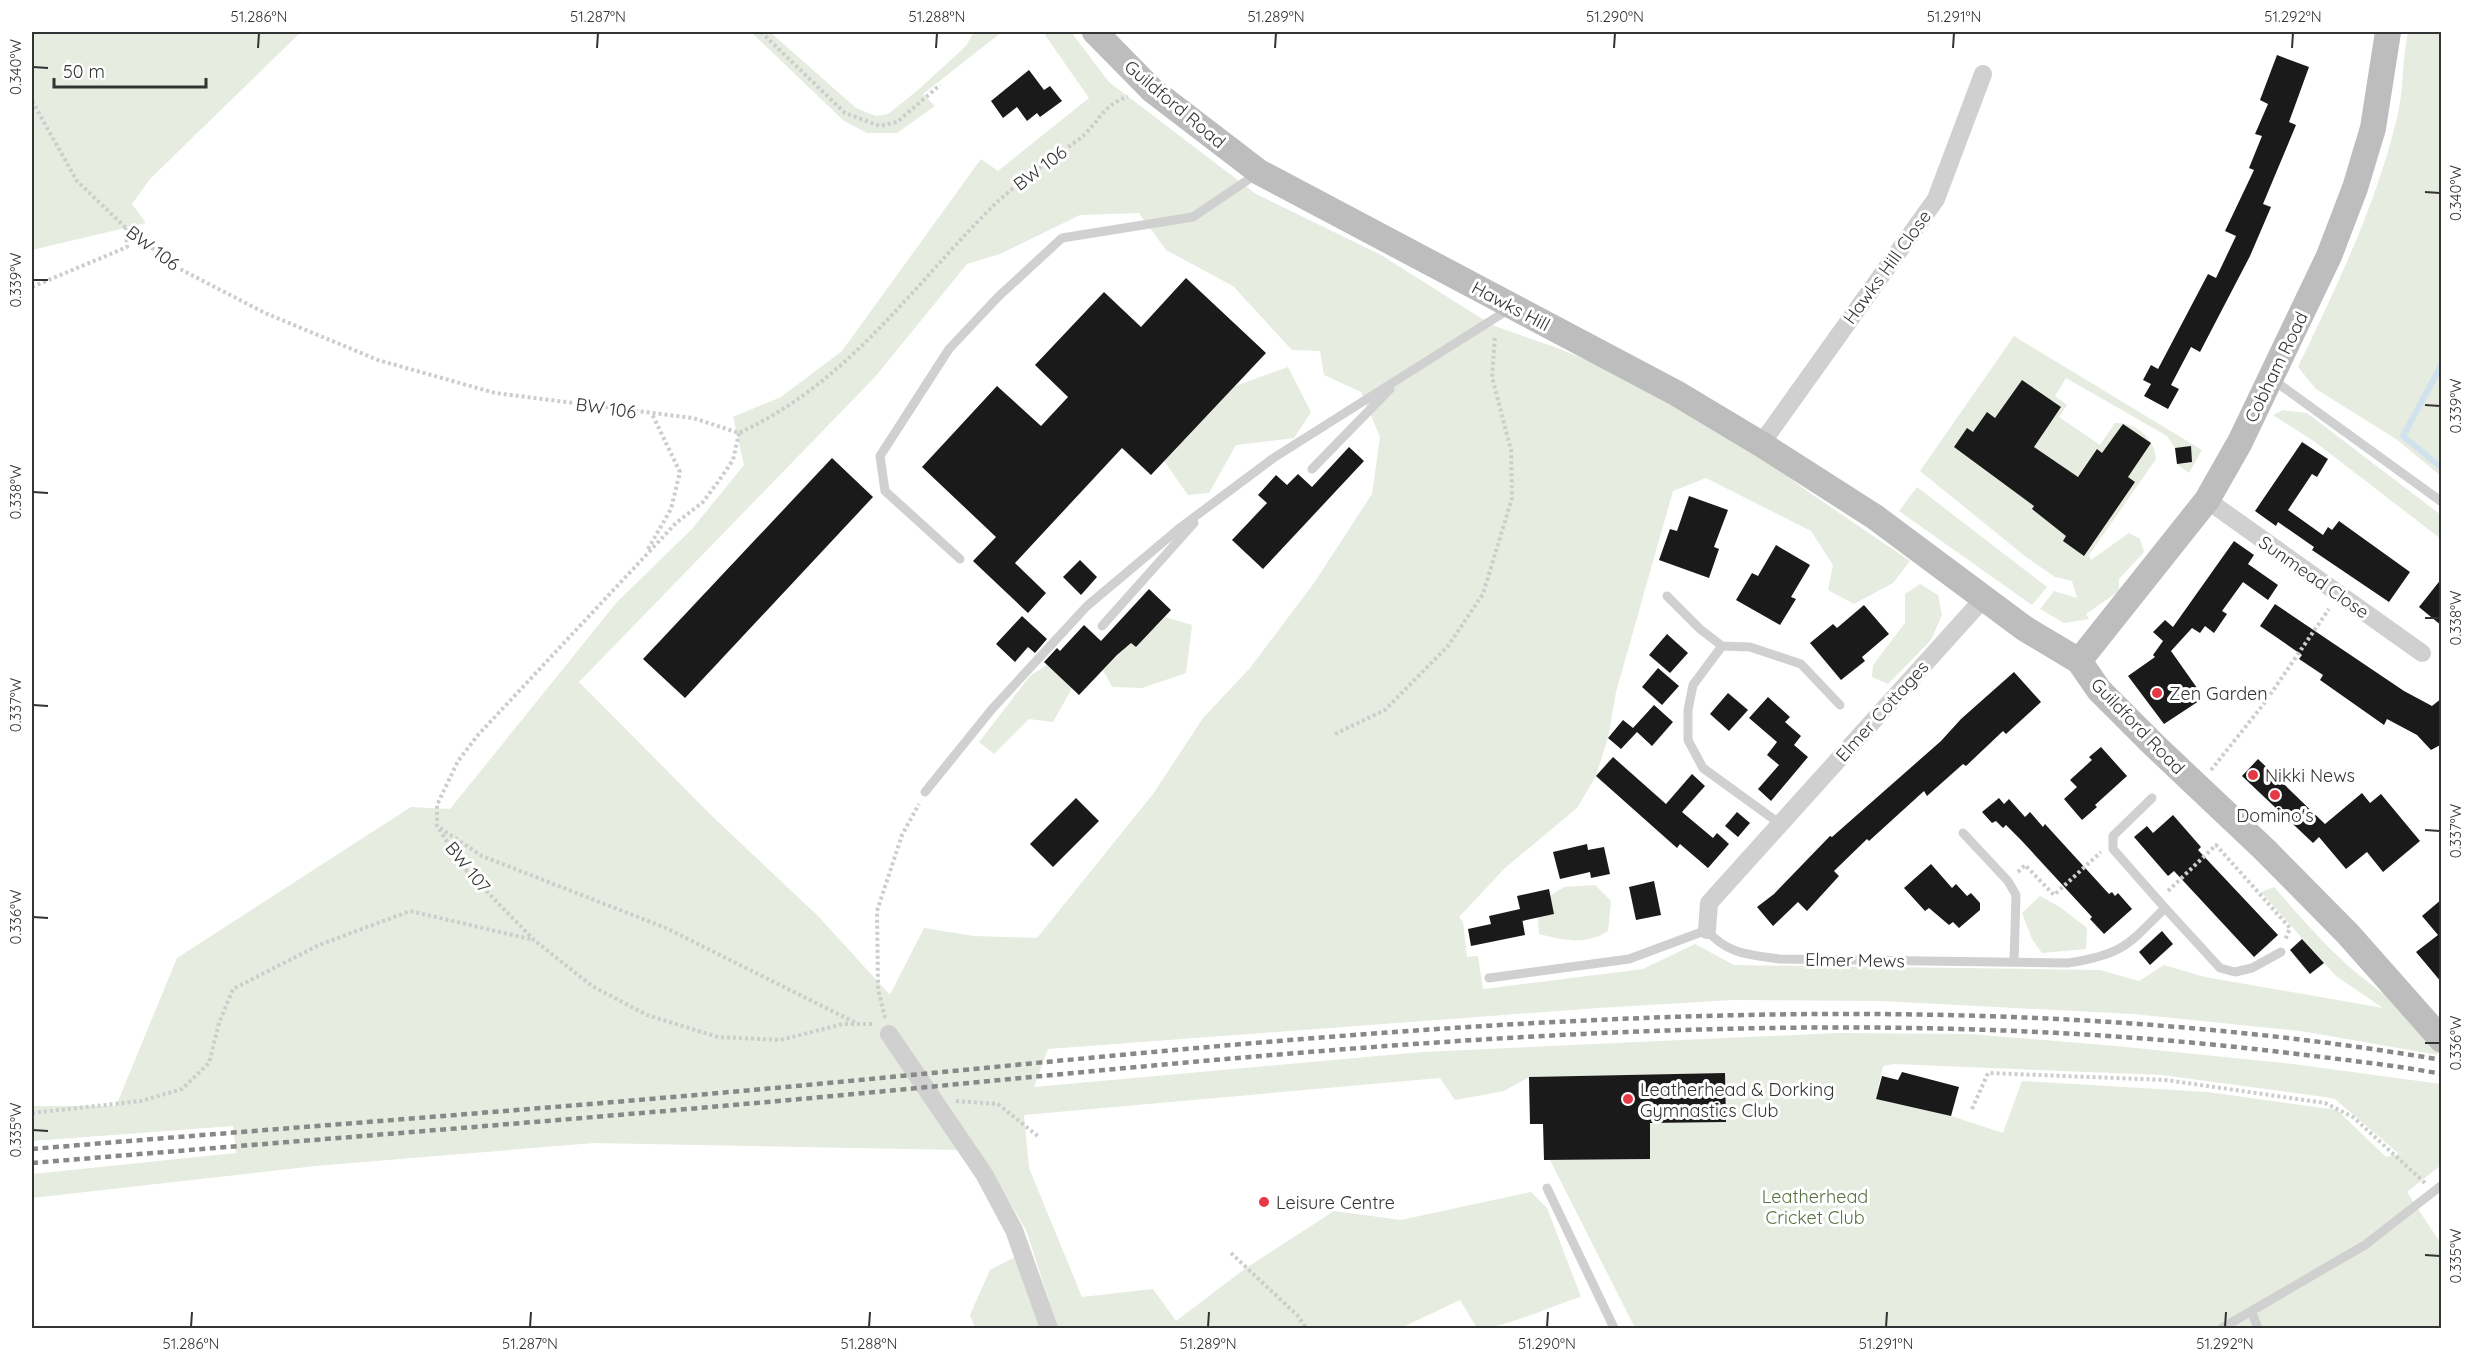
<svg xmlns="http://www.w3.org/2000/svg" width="2473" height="1360" font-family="Quicksand,sans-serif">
	<rect width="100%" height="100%" fill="#fff"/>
	<!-- green -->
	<g fill="#e6ecdf" fill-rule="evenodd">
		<path d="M 32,32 L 301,32 L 150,179 L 132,204 L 146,223 L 32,250 Z"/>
		<path d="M 751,32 L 770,32 L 856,108 L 876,116 L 888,114 L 918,90 L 966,46 L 974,32 L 1002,32 L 923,94 L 935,106 L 897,133 L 867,133 L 844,121 Z"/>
		<path d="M 1046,32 L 1071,32 L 1109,82 L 1256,194 L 1381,255 L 1492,325 L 1560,349 L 1659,390 L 1731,434 L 1807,491 L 1910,561 L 1893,583 L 1854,604 L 1828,590 L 1833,565 L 1811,531 L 1706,478 L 1673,491 L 1616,692 L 1608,738 L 1596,776 L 1577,808 L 1505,868 L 1459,917 L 1463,922 L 1467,957 L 1478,956 L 1483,989 L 1643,969 L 1695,944 L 1734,965 L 2100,970 L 2139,981 L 2164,965 L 2205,977 L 2383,1008 L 2336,976 L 2261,892 L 2274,887 C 2297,913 2319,939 2344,962 C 2368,986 2431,1022 2438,1055 L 2301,1031 L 2133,1014 L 1881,1001 L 1733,1000 L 1598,1008 L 1048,1049 L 1034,1087 L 1422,1052 L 1837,1033 L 1970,1034 L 2116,1046 L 2293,1064 L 2441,1084 L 2441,1165 L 2407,1192 L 2441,1244 L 2441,1328 L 1635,1328 L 1550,1160 L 1650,1159 L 1650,1123 L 1726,1122 L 1725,1073 L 1529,1077 L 1504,1091 L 1455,1100 L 1440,1078 L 1024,1115 L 1029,1168 L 1082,1297 L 1153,1289 L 1176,1321 L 1246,1268 L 1334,1211 L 1401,1220 L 1531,1192 L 1547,1208 L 1581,1297 C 1552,1305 1505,1329 1477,1328 L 1460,1300 L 1401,1328 L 1058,1328 L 1026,1230 L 974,1143 L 960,1150 L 594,1143 L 315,1166 L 32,1198 L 32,1174 L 236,1153 L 233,1126 L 32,1141 L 32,1106 L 116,1106 L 177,958 L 411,807 L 450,809 L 617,602 L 692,529 L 744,465 L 733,417 L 781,397 L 842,351 L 981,159 L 998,171 L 1089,98 L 1045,35 ZM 1139,213 L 1166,250 L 1233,286 L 1292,350 L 1320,351 L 1324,375 L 1361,392 L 1380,437 L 1372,494 L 1314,583 L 1250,668 L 1203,718 L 1153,794 L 1037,938 L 974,936 L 924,928 L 890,995 L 818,916 L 712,816 L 579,682 L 875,377 L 967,264 L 1000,254 L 1080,215 ZM 1895,1064 L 2162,1075 L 2325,1097 L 2335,1099 L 2399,1154 L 2386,1157 L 2337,1110 L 2208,1092 L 2022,1081 L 2003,1133 L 1951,1116 L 1876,1099 L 1883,1066 Z"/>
		<path d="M 2408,32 L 2441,32 L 2441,476 L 2396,439 L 2316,389 L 2298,367 C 2337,286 2376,205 2397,118 C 2404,90 2402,60 2408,32 Z"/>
		<path d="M 2014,336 L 2202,450 L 2189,473 L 2177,464 L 2175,448 L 2167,436 L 2066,378 L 2055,396 L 2067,405 L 2059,417 L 2100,445 L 2115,423 C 2136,422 2155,439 2156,459 L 2089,555 L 2091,560 L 2129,533 L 2140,539 L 2144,552 L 2119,579 L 2119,591 L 2086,614 L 2089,619 L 2064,623 L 2040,609 L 2054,591 L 2077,598 L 2072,581 L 2055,577 L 2026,557 L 1920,471 Z"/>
		<path d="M 1288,367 L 1311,412 L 1294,438 L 1236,445 L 1209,493 L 1188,495 L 1164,461 L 1235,386 Z"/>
		<path d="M 2283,410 L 2307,413 L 2441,515 L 2441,539 L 2315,442 L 2273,415 Z"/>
		<path d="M 1917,487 L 2047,587 L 2032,605 L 1899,511 Z"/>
		<path d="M 1920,584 L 1938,595 L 1942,615 L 1931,640 L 1888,684 L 1872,677 L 1873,665 L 1905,623 L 1905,594 Z"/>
		<path d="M 1165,617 L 1192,625 L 1186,673 L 1142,688 L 1112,687 L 1103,670 L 1131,643 L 1136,647 Z"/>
		<path d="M 1047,665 L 1072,688 L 1053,722 L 1029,719 L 994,754 L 979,742 L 1030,676 Z"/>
		<path d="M 1595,885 L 1611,901 L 1608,931 C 1585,946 1564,940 1539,934 L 1538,918 L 1554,914 L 1550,896 L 1564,887 Z"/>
		<path d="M 2040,896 L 2060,907 L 2087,928 L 2086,949 L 2042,953 L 2032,939 L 2022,913 Z"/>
		<path d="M 1015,1257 L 1041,1328 L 975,1328 L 970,1315 L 990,1270 Z"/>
	</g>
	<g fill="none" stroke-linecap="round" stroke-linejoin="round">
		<!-- stream -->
		<path stroke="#cfe2ee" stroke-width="6" d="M 2442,364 L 2403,436 L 2442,468"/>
	</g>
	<!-- building -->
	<g fill="#1a1a1a">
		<path d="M 2277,55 L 2309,67 L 2289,122 L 2296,125 L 2263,204 L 2271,207 L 2250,256 L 2200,352 L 2191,347 L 2171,385 L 2179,389 L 2168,409 L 2144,396 L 2151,384 L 2143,380 L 2151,365 L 2158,369 L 2208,274 L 2216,278 L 2236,236 L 2225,231 L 2254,170 L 2249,168 L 2262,136 L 2255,134 L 2268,104 L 2260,100 Z"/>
		<path d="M 1029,70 L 1044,90 L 1050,86 L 1062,101 L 1040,117 L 1037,113 L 1027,121 L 1017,107 L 1003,118 L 991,101 Z"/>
		<path d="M 1186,278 L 1266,353 L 1151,475 L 1122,448 L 1015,563 L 1046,593 L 1028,613 L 973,561 L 996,537 L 922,467 L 997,386 L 1041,426 L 1068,397 L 1035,365 L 1104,292 L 1141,327 Z"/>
		<path d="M 2022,380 L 2061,407 L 2034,447 L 2078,477 L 2097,449 L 2102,453 L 2123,424 L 2151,443 L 2128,477 L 2135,482 L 2084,556 L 2063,541 L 2066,536 L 2032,509 L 2034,506 L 1954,447 L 1967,428 L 1973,432 L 1987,412 L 1995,418 Z"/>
		<path d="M 2302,442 L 2328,459 L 2317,477 L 2312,474 L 2288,510 L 2323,535 L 2328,527 L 2332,530 L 2339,521 L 2410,572 L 2389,602 L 2312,550 L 2314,547 L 2278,522 L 2276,526 L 2255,511 Z"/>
		<path d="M 2191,446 L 2192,462 L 2177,464 L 2175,448 Z"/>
		<path d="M 1349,447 L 1364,461 L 1263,569 L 1232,540 L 1267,503 L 1258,495 L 1276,475 L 1287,485 L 1298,474 L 1312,487 Z"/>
		<path d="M 832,458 L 873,497 L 685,698 L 643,659 Z"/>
		<path d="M 1689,496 L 1728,510 L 1714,547 L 1719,549 L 1709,578 L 1659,560 L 1670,529 L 1677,531 Z"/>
		<path d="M 2234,541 L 2254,555 L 2248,564 L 2278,585 L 2268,600 L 2243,582 L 2222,611 L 2227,614 L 2214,633 L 2205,626 L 2200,633 L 2192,628 L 2171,651 L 2202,695 L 2202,699 L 2164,724 L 2128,676 L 2155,657 L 2153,655 L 2163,641 L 2153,632 L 2165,620 L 2173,627 Z"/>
		<path d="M 1776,545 L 1810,565 L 1791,597 L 1796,599 L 1780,625 L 1736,600 L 1752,573 L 1758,576 Z"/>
		<path d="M 1080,560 L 1097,577 L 1081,595 L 1063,577 Z"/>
		<path d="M 2442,578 L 2442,626 L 2419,607 Z"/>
		<path d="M 1149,589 L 1171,610 L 1136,647 L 1131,643 L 1117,655 L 1079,695 L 1044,662 L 1057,648 L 1060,651 L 1084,625 L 1101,641 Z"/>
		<path d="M 2275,604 L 2404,691 L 2432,706 L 2442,698 L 2442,744 L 2431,750 L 2417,735 L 2387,719 L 2384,725 L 2320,680 L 2323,675 L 2299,659 L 2302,655 L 2260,626 Z"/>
		<path d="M 1864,605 L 1889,634 L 1862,657 L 1865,661 L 1841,680 L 1810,643 L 1833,624 L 1837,628 Z"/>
		<path d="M 1022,616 L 1047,639 L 1035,653 L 1028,647 L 1015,662 L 996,644 Z"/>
		<path d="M 1667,634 L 1688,653 L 1670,673 L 1649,655 Z"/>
		<path d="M 1658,668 L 1679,686 L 1662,705 L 1642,687 Z"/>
		<path d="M 2014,672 L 2041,702 L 2006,734 L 2003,731 L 1966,766 L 1963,764 L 1927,796 L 1924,791 L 1869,841 L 1867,839 L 1834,871 L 1839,876 L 1807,911 L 1798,902 L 1773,926 L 1757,907 L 1774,894 L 1830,836 L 1832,837 L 1941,741 L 1961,719 Z"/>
		<path d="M 1728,693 L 1748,710 L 1729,731 L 1710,714 Z"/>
		<path d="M 1768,697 L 1790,717 L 1785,722 L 1801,736 L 1794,745 L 1808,757 L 1771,801 L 1758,789 L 1779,765 L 1767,755 L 1777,742 L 1749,718 Z"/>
		<path d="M 1654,705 L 1673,722 L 1652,746 L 1637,732 L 1621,749 L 1608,738 L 1623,720 L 1633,728 Z"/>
		<path d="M 2101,747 L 2127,776 L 2095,805 L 2097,807 L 2082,820 L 2064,799 L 2077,787 L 2070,780 L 2092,760 L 2089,757 Z"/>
		<path d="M 1613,757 L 1666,804 L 1692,774 L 1705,786 L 1682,812 L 1713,838 L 1717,833 L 1729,844 L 1708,868 L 1680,844 L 1677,848 L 1596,776 Z"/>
		<path d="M 2258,759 L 2325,824 L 2362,793 L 2370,803 L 2381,794 L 2420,841 L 2383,872 L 2367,852 L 2346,869 L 2319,837 L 2313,843 L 2242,776 Z"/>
		<path d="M 1076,798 L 1099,821 L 1053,867 L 1030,844 Z"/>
		<path d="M 1999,798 L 2004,804 L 2009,799 L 2025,817 L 2030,812 L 2043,827 L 2045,824 L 2109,894 L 2112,892 L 2115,896 L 2118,893 L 2132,909 L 2104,934 L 2090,919 L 2092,917 L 2021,840 L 2006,825 L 2003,828 L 1996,821 L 1992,823 L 1982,812 Z"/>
		<path d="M 1737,812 L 1750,823 L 1738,837 L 1725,826 Z"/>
		<path d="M 2173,815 L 2201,847 L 2198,850 L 2278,935 L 2254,957 L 2174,871 L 2168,876 L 2134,837 L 2147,826 L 2153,833 Z"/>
		<path d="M 1587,844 L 1588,850 L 1604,847 L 1610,874 L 1591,878 L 1590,872 L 1560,879 L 1553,852 Z"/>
		<path d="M 1931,864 L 1952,888 L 1956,884 L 1967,896 L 1971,893 L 1980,903 L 1980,910 L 1959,928 L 1953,922 L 1949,925 L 1929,908 L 1925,911 L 1904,888 Z"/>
		<path d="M 1654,881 L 1661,915 L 1636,920 L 1629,887 Z"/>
		<path d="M 1549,889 L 1554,914 L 1522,921 L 1522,918 L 1525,935 L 1471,946 L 1468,929 L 1491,924 L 1489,916 L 1520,909 L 1517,896 Z"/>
		<path d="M 2442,899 L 2442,983 L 2416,952 L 2438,935 L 2422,916 Z"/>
		<path d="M 2162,931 L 2173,944 L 2150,965 L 2139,952 Z"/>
		<path d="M 2302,939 L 2324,963 L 2310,974 L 2290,950 Z"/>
		<path d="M 1902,1072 L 1959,1087 L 1951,1116 L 1876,1099 L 1882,1076 L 1898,1080 Z"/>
		<path d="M 1725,1073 L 1726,1122 L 1650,1123 L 1650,1159 L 1544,1160 L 1543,1124 L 1530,1124 L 1529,1077 Z"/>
	</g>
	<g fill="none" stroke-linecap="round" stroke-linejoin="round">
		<!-- path -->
		<g stroke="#cdcdcd" stroke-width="4" stroke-dasharray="3 3" stroke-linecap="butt">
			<path d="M 761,32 L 845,113 L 880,126 L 897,122 L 940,85"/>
			<path d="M 32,101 L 77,181 L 126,228 L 178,268 L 265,313 L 378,360 L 495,393 L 693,418 L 739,433 C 845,384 906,295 985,214 C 1013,185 1045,164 1078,140 C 1098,125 1102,104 1128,97"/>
			<path d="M 32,287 L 127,247 L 126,228"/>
			<path d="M 739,433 L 733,460 L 718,482 L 703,502 L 676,523 L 478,735 L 458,761 L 437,805 L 437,826 L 464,868 L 534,940 L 592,986 L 647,1015 L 718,1037 L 780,1040 L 843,1024 L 874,1024"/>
			<path d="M 648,549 L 671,509 L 680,472 L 652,414"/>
			<path d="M 1335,734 L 1385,710 L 1448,646 L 1483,594 L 1512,498 L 1511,450 L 1492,377 L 1495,336"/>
			<path d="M 2211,770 L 2263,705 L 2329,609"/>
			<path d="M 440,828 L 482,856 L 666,928 L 856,1023"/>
			<path d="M 2018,872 L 2025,865 L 2054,895 L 2101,852"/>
			<path d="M 2168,891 L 2216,845 L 2290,928 L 2285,940"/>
			<path d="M 885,1018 L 878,989 L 877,911 L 902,835 L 919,804"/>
			<path d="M 956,1101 L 998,1104 L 1039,1137"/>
			<path d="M 1972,1109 L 1988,1073 L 2166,1080 L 2325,1103 L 2353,1117 L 2425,1183"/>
			<path d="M 32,1113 L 141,1101 L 182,1089 L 209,1063 L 219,1023 L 233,989 L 319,945 L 410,911 L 534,940"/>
			<path d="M 1231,1253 L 1297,1315 L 1306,1328"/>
		</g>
		<!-- lane -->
		<g stroke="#d0d0d0" stroke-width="9">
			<path d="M 2272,379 L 2442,502"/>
			<path d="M 1312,469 L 1390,389"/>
			<path d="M 960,559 L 885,491 L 880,456 L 949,349 L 999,296 L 1062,238 L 1193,217 L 1258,173"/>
			<path d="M 1667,596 L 1700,629 L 1722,646 L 1750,647 L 1801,664 L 1840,705"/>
			<path d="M 1102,626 L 1194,523"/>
			<path d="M 1722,646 L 1693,685 L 1688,710 L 1688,740 L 1703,768 L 1779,823"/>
			<path d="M 925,792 L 992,709 L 1087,606 L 1181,527 L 1275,457 L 1511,308"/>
			<path d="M 1963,833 L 2008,881 L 2016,895 L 2014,962"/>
			<path d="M 2165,908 L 2220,968 L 2235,972 L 2252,968 L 2281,952"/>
			<path d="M 1489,978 L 1629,959 L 1707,930 C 1726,954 1750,955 1780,959 L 2068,963 C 2122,955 2128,945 2165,908 L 2113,849 L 2113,836 L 2152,798"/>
			<path d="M 1547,1188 L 1614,1328"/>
			<path d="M 2252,1313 L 2258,1328"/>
			<path d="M 2222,1328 L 2365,1245 L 2442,1185"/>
		</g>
		<!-- street -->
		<g stroke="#d0d0d0" stroke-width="18">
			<path d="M 1761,444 L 1936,199 L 1983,74"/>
			<path d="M 2207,500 L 2422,653"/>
			<path d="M 1707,930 L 1709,903 L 1984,598"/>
			<path d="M 889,1034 L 984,1174 L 1014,1230 L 1049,1328"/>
		</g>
		<!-- secondary -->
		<g stroke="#bdbdbd" stroke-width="26">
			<path d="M 1095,32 L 1152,90 L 1259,172 L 1676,393 L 1761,444 L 1875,517 L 2024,628 L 2079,661 L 2099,690 L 2155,746 L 2264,849 L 2348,934 L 2442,1040"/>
			<path d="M 2079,661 L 2207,500 L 2240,442 L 2329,256 L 2355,188 L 2373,128 L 2388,32"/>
		</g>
		<!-- rail -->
		<g stroke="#888" stroke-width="4.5" stroke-dasharray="6 4.5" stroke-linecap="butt">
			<path d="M 32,1149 C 318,1125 605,1105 891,1077 C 1406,1027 1928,973 2442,1060"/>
			<path d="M 32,1163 C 330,1138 629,1116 928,1087 C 1382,1043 1842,997 2297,1054 C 2345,1060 2394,1065 2442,1074"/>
		</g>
	</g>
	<!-- ticks -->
	<path fill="none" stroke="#333" stroke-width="2" d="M 258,48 L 259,33M 597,48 L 598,33M 936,48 L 937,33M 1275,48 L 1276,33M 1614,48 L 1615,33M 1953,48 L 1954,33M 2292,48 L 2293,33M 33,67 L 48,68M 2425,192 L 2440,193M 33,280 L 48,280M 2425,405 L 2440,406M 33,492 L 48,493M 2425,618 L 2440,618M 33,705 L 48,706M 2425,830 L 2440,831M 33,917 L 48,918M 2425,1043 L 2440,1043M 33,1130 L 48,1131M 2425,1255 L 2440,1256M 191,1327 L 192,1312M 530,1327 L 531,1312M 869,1327 L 870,1312M 1208,1327 L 1209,1312M 1547,1327 L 1548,1312M 1886,1327 L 1887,1312M 2225,1327 L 2226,1312"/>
	<!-- markers -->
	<g fill="#e63946" stroke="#fff" stroke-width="2">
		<circle cx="2157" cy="693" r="6"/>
		<circle cx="2253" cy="775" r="6"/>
		<circle cx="2275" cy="795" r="6"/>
		<circle cx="1628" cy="1099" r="6"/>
		<circle cx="1264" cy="1202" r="6"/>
	</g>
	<g text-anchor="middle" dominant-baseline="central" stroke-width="6" stroke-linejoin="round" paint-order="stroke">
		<!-- street labels -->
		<g font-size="18" fill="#333" stroke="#fff">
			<text transform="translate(1175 104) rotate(40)">Guildford Road</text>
			<text transform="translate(1040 168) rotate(-37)">BW 106</text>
			<text transform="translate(153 248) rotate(37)">BW 106</text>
			<text transform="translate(1887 267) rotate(-54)">Hawks Hill Close</text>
			<text transform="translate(1511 306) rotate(28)">Hawks Hill</text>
			<text transform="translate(2276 367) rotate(-64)">Cobham Road</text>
			<text transform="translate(606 408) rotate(8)">BW 106</text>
			<text transform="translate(2314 577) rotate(35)">Sunmead Close</text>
			<text transform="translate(1882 711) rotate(-48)">Elmer Cottages</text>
			<text transform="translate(2138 726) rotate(46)">Guildford Road</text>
			<text transform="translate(468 867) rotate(51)">BW 107</text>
			<text transform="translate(1855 960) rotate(1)">Elmer Mews</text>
		</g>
		<!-- poi labels -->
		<g font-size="18" fill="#333" stroke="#fff" text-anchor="start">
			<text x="2169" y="693">Zen Garden</text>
			<text x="2265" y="775">Nikki News</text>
			<text x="2275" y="815" text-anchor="middle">Domino's</text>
			<text x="1640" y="1089">Leatherhead &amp; Dorking<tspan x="1640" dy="21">Gymnastics Club</tspan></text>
			<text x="1276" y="1202">Leisure Centre</text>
		</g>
		<!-- park labels -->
		<g font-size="18" fill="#56703f" stroke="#fff">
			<text x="1815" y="1196">Leatherhead<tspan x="1815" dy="21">Cricket Club</tspan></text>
		</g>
	</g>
	<!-- border -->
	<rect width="2473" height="1360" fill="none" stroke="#ffffff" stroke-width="66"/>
	<!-- scale -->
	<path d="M54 78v9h152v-9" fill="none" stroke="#333333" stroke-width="3"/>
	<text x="63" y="78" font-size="18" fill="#333333" stroke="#ffffff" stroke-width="4.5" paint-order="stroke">50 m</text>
	<rect x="33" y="33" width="2407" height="1294" fill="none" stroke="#333" stroke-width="2"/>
	<g font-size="15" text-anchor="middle" fill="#333">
		<text x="259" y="22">51.286°N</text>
		<text x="598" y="22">51.287°N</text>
		<text x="937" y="22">51.288°N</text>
		<text x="1276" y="22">51.289°N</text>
		<text x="1615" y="22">51.290°N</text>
		<text x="1954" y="22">51.291°N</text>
		<text x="2293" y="22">51.292°N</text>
		<text transform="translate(16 67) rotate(-90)" y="5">0.340°W</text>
		<text transform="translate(2456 193) rotate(-90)" y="5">0.340°W</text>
		<text transform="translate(16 280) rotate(-90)" y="5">0.339°W</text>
		<text transform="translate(2456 406) rotate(-90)" y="5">0.339°W</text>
		<text transform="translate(16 492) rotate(-90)" y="5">0.338°W</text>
		<text transform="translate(2456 618) rotate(-90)" y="5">0.338°W</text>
		<text transform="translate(16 705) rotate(-90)" y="5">0.337°W</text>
		<text transform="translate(2456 831) rotate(-90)" y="5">0.337°W</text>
		<text transform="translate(16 917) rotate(-90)" y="5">0.336°W</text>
		<text transform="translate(2456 1043) rotate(-90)" y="5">0.336°W</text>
		<text transform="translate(16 1130) rotate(-90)" y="5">0.335°W</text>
		<text transform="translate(2456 1256) rotate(-90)" y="5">0.335°W</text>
		<text x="191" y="1349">51.286°N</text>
		<text x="530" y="1349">51.287°N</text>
		<text x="869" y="1349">51.288°N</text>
		<text x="1208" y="1349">51.289°N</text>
		<text x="1547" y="1349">51.290°N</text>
		<text x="1886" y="1349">51.291°N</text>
		<text x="2225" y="1349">51.292°N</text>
	</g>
</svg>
